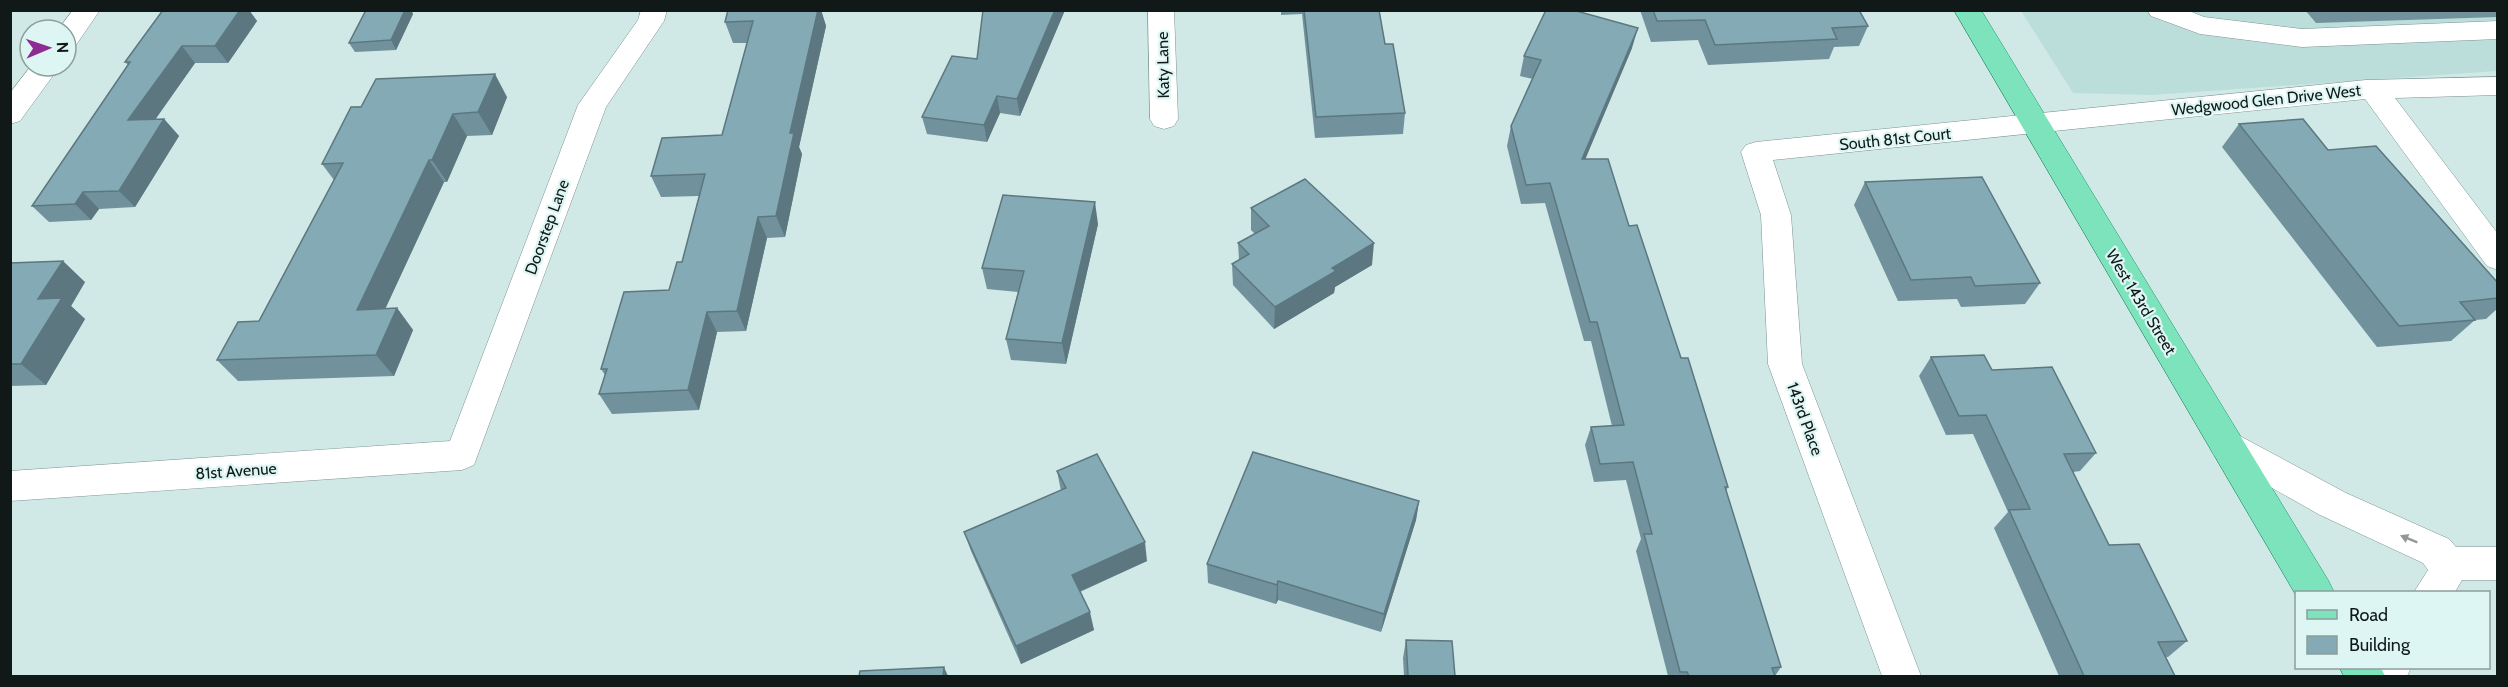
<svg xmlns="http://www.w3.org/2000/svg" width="2508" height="687" font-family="Cabin,sans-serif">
	<rect width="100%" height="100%" fill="#d0e9e6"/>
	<!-- built -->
	<path fill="#bcdedb" d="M 2021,11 L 2497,11 L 2497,71 L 2152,95 L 2073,93 Z"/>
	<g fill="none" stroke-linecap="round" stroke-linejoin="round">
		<!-- minor casing -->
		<g stroke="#7c9391" stroke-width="1">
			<g id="minor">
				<path d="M 73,10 L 100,10 L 76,45 L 66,48 L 66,30 L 58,30 Z"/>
				<path d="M 641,10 L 667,10 L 664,21 L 606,107 L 474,465 L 462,470 L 10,501 L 10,471 L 450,441 L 578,105 L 638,20 Z"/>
				<path d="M 1148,10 L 1174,10 L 1178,119 L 1174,126 L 1164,129 L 1154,126 L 1150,119 Z"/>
				<path d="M 2147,10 L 2187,10 L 2204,17 L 2302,29 L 2498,21 L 2498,39 L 2302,47 L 2200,34 L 2151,16 Z"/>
				<path d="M 31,66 L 60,66 L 20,121 L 10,124 L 10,93 Z"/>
				<path d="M 2498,77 L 2498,95 L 2395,98 L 2498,234 L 2498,270 L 2487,266 L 2365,99 L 1773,160 L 1791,215 L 1802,364 L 1921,676 L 1882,676 L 1768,364 L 1761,215 L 1741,152 L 1746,145 L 1756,142 L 2366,80 Z"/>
				<path d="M 2226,430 L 2238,435 L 2346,493 L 2449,539 L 2456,547 L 2498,547 L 2498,580 L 2462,580 L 2455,592 L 2414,592 L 2428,570 L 2423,563 L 2320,515 L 2214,455 L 2209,445 L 2214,435 Z"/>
				<path d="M 2371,668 L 2411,668 L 2407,676 L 2368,676 Z"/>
			</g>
		</g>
		<!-- major casing -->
		<g stroke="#1e9167" stroke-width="1">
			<g id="major">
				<path d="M 1954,10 L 1981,10 L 2328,580 L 2334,592 L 2296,592 L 2296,595 Z"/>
				<path d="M 2340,668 L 2381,668 L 2385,676 L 2344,676 Z"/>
			</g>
		</g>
		<!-- minor -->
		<use href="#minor" fill="#fff" fill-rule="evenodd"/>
		<!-- major -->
		<use href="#major" fill="#7de3bd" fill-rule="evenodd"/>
	</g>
	<!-- wall -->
	<g fill="#71929c">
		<path d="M 163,10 L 249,10 L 257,21 L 228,63 L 195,63 L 155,119 L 164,119 L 179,136 L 135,207 L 99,209 L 91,220 L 49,222 L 32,206 L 128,65 L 125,62 Z"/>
		<path d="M 366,10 L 411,10 L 413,14 L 396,50 L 355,52 L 349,43 Z"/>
		<path d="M 728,10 L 821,10 L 826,26 L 799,147 L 802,154 L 785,237 L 767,238 L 746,331 L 717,332 L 699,410 L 612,414 L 599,394 L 605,375 L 601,369 L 669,290 L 682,262 L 699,196 L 661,197 L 651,176 L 722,135 L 747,43 L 733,43 L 725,22 Z"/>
		<path d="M 1065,10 L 1020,116 L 1000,113 L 987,142 L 927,134 L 922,117 L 977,59 Z"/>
		<path d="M 1281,10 L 1379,10 L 1385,44 L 1405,113 L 1403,134 L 1315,138 L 1302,14 L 1281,15 Z"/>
		<path d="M 1640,10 L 1859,10 L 1868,26 L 1859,46 L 1834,47 L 1829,59 L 1708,65 L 1698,40 L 1651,42 Z"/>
		<path d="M 2305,10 L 2498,10 L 2498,17 L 2316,23 Z"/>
		<path d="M 1632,48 L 1585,159 L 1629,226 L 1681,358 L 1728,487 L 1726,491 L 1781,667 L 1775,676 L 1668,676 L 1636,551 L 1641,539 L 1626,480 L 1594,482 L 1585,445 L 1591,427 L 1612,426 L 1591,341 L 1584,341 L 1545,203 L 1521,204 L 1507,146 L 1511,126 L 1533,79 L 1520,76 L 1524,56 Z"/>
		<path d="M 507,97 L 492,135 L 467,136 L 447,182 L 444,182 L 385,309 L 397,308 L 413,330 L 394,376 L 238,381 L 217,360 L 259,321 L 334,180 L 322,164 L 351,107 Z"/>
		<path d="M 2239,124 L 2328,150 L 2498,283 L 2498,308 L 2486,319 L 2475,320 L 2451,341 L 2377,347 L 2222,147 Z"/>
		<path d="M 1865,182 L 2040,283 L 2025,304 L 1961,307 L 1957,299 L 1898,301 L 1854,205 Z"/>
		<path d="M 1251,208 L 1372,265 L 1335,287 L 1334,293 L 1274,329 L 1233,285 L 1232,264 L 1239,260 L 1238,243 L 1255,234 L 1251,230 Z"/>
		<path d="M 1098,224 L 1066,364 L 1011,360 L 1006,339 L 1018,292 L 987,289 L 982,268 Z"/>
		<path d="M 10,263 L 85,282 L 71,306 L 85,319 L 46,385 L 10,386 Z"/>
		<path d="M 1931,357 L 1992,370 L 2096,453 L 2080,471 L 2073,472 L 2109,545 L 2187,641 L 2168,657 L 2166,657 L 2175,676 L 2059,676 L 1994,528 L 2008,512 L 1973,434 L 1946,435 L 1919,376 Z"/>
		<path d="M 1057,471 L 1147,561 L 1080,592 L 1094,630 L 1021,664 L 971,551 L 964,532 L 1061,491 Z"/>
		<path d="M 1419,501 L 1416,520 L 1381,632 L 1278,600 L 1276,604 L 1208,583 L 1207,564 Z"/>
		<path d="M 1406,640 L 1455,676 L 1404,676 L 1403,658 Z"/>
	</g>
	<!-- shaded-wall -->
	<g fill="#5c777f">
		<path d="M 230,10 L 249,10 L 257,21 L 228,63 L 215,46 Z"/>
		<path d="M 405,10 L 411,10 L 413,14 L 396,50 L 391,40 Z"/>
		<path d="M 818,10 L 821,10 L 826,26 L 799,147 L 802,154 L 785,237 L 776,216 L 790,133 Z"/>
		<path d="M 1055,10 L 1065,10 L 1020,116 L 1017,99 Z"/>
		<path d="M 1638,28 L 1632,48 L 1577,179 L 1582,159 Z"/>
		<path d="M 182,46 L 195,63 L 143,137 L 128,120 Z"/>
		<path d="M 495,74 L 507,97 L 492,135 L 478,112 Z"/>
		<path d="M 997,96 L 1000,113 L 987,142 L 984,125 Z"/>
		<path d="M 453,114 L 467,136 L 447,182 L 432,160 Z"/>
		<path d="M 164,119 L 179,136 L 135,207 L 119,191 Z"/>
		<path d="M 429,160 L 444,182 L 375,331 L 357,310 Z"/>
		<path d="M 83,192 L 99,209 L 91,220 L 75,204 Z"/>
		<path d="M 1095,202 L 1098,224 L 1066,364 L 1062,343 Z"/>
		<path d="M 758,217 L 767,238 L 746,331 L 737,311 Z"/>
		<path d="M 1374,243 L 1372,265 L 1335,287 L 1334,293 L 1274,329 L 1275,307 L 1332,268 Z"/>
		<path d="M 63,261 L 85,282 L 71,306 L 85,319 L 46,385 L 21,364 L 38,299 Z"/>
		<path d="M 397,308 L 413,330 L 394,376 L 376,355 Z"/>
		<path d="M 707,312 L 717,332 L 699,410 L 688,390 Z"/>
		<path d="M 1419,501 L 1416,520 L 1381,632 L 1384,614 Z"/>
		<path d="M 1145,542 L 1147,561 L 1076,593 L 1072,575 Z"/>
		<path d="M 1278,581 L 1278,600 L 1276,604 L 1277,585 Z"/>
		<path d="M 1090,612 L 1094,630 L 1021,664 L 1016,646 Z"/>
		<path d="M 944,667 L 948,676 L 943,676 Z"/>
	</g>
	<!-- building -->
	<g fill="#83aab5" stroke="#5c777f" stroke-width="1.5">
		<path d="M 163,10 L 240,10 L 215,46 L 182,46 L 128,120 L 164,119 L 119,191 L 83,192 L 75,204 L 32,206 L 130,62 L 125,62 Z"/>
		<path d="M 366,10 L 405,10 L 391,40 L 349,43 Z"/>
		<path d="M 728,10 L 818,10 L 790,133 L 794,133 L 776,216 L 758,217 L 737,311 L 707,312 L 688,390 L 599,394 L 607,369 L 601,369 L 624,292 L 669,290 L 677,262 L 682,262 L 705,174 L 651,176 L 662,138 L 722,135 L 753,21 L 725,22 Z"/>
		<path d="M 983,10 L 1055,10 L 1017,99 L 997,96 L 984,125 L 922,117 L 952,56 L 977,59 Z"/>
		<path d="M 1304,10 L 1379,10 L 1385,44 L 1393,44 L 1405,113 L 1316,117 Z"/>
		<path d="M 1546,10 L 1573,10 L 1638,28 L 1582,159 L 1608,159 L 1629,226 L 1637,225 L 1681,358 L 1688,358 L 1728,487 L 1725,487 L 1781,667 L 1772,668 L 1775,676 L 1689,676 L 1687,672 L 1680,672 L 1644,534 L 1652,534 L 1633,462 L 1600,464 L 1591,427 L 1624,425 L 1597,322 L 1590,322 L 1550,183 L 1526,185 L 1511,126 L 1541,60 L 1524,56 Z"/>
		<path d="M 1653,10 L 1859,10 L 1868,26 L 1832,28 L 1837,39 L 1715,45 L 1705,20 L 1657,21 Z"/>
		<path d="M 495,74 L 478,112 L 453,114 L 432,160 L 429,160 L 357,310 L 397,308 L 376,355 L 217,360 L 238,322 L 259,321 L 343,163 L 322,164 L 351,107 L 361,107 L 376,79 Z"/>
		<path d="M 2303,119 L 2328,150 L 2376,146 L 2498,283 L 2498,298 L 2460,302 L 2475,320 L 2399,326 L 2239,124 Z"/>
		<path d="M 1982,177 L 2040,283 L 1975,286 L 1971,277 L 1911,280 L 1865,182 Z"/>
		<path d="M 1305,179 L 1374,243 L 1332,268 L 1336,271 L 1275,307 L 1232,264 L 1249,254 L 1238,243 L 1269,226 L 1251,208 Z"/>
		<path d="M 1003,195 L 1095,202 L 1062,343 L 1006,339 L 1024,271 L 982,268 Z"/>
		<path d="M 63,261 L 38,299 L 62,298 L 21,364 L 10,364 L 10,263 Z"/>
		<path d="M 1984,355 L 1992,370 L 2052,367 L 2096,453 L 2064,454 L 2109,545 L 2139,544 L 2187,641 L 2158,642 L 2175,676 L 2084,676 L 2009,510 L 2030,509 L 1986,415 L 1959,416 L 1931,357 Z"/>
		<path d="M 1253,452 L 1419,501 L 1384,614 L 1278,581 L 1277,585 L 1207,564 Z"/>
		<path d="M 1097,454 L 1145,542 L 1072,575 L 1090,612 L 1016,646 L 964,532 L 1066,488 L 1057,471 Z"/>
		<path d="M 1406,640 L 1452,641 L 1455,676 L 1408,676 Z"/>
		<path d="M 944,667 L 943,676 L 859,676 L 860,671 Z"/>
	</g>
	<!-- one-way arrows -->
	<defs><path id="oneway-solid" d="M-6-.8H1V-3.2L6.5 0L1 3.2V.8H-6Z" transform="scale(1.5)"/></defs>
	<use fill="#939897" href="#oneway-solid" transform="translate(2409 539) rotate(-158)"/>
	<g text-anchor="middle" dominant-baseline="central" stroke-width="4.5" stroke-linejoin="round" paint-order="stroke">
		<!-- street labels -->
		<g font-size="16" fill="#101918" stroke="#ddf6f3">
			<text transform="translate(1163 65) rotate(-91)">Katy Lane</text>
			<text transform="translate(2266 100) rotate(-6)">Wedgwood Glen Drive West</text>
			<text transform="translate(1895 139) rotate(-6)">South 81st Court</text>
			<text transform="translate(547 227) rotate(-70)">Doorstep Lane</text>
			<text transform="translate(2141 302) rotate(59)">West 143rd Street</text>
			<text transform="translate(1805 419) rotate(70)">143rd Place</text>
			<text transform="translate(236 471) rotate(-4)">81st Avenue</text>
		</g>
	</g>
	<!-- border -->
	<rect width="2508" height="687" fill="none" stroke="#101918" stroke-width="24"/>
	<!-- legend -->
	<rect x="2295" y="591" width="195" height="78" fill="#ddf6f3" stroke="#8b9e9b" stroke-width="1.5"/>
	<rect x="2307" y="610" width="30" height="9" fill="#7de3bd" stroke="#8b9e9b" stroke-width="1.5"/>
	<text x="2349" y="621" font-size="18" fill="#101918">Road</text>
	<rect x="2307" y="636" width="30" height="18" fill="#83aab5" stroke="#8b9e9b" stroke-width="1.5"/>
	<text x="2349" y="651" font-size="18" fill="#101918">Building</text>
	<!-- north arrow -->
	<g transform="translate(48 48) rotate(88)"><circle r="28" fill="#ddf6f3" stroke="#8b9e9b" stroke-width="1.5"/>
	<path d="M0-4.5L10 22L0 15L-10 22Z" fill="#8f2c94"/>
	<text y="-9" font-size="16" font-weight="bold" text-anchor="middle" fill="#101918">N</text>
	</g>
</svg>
